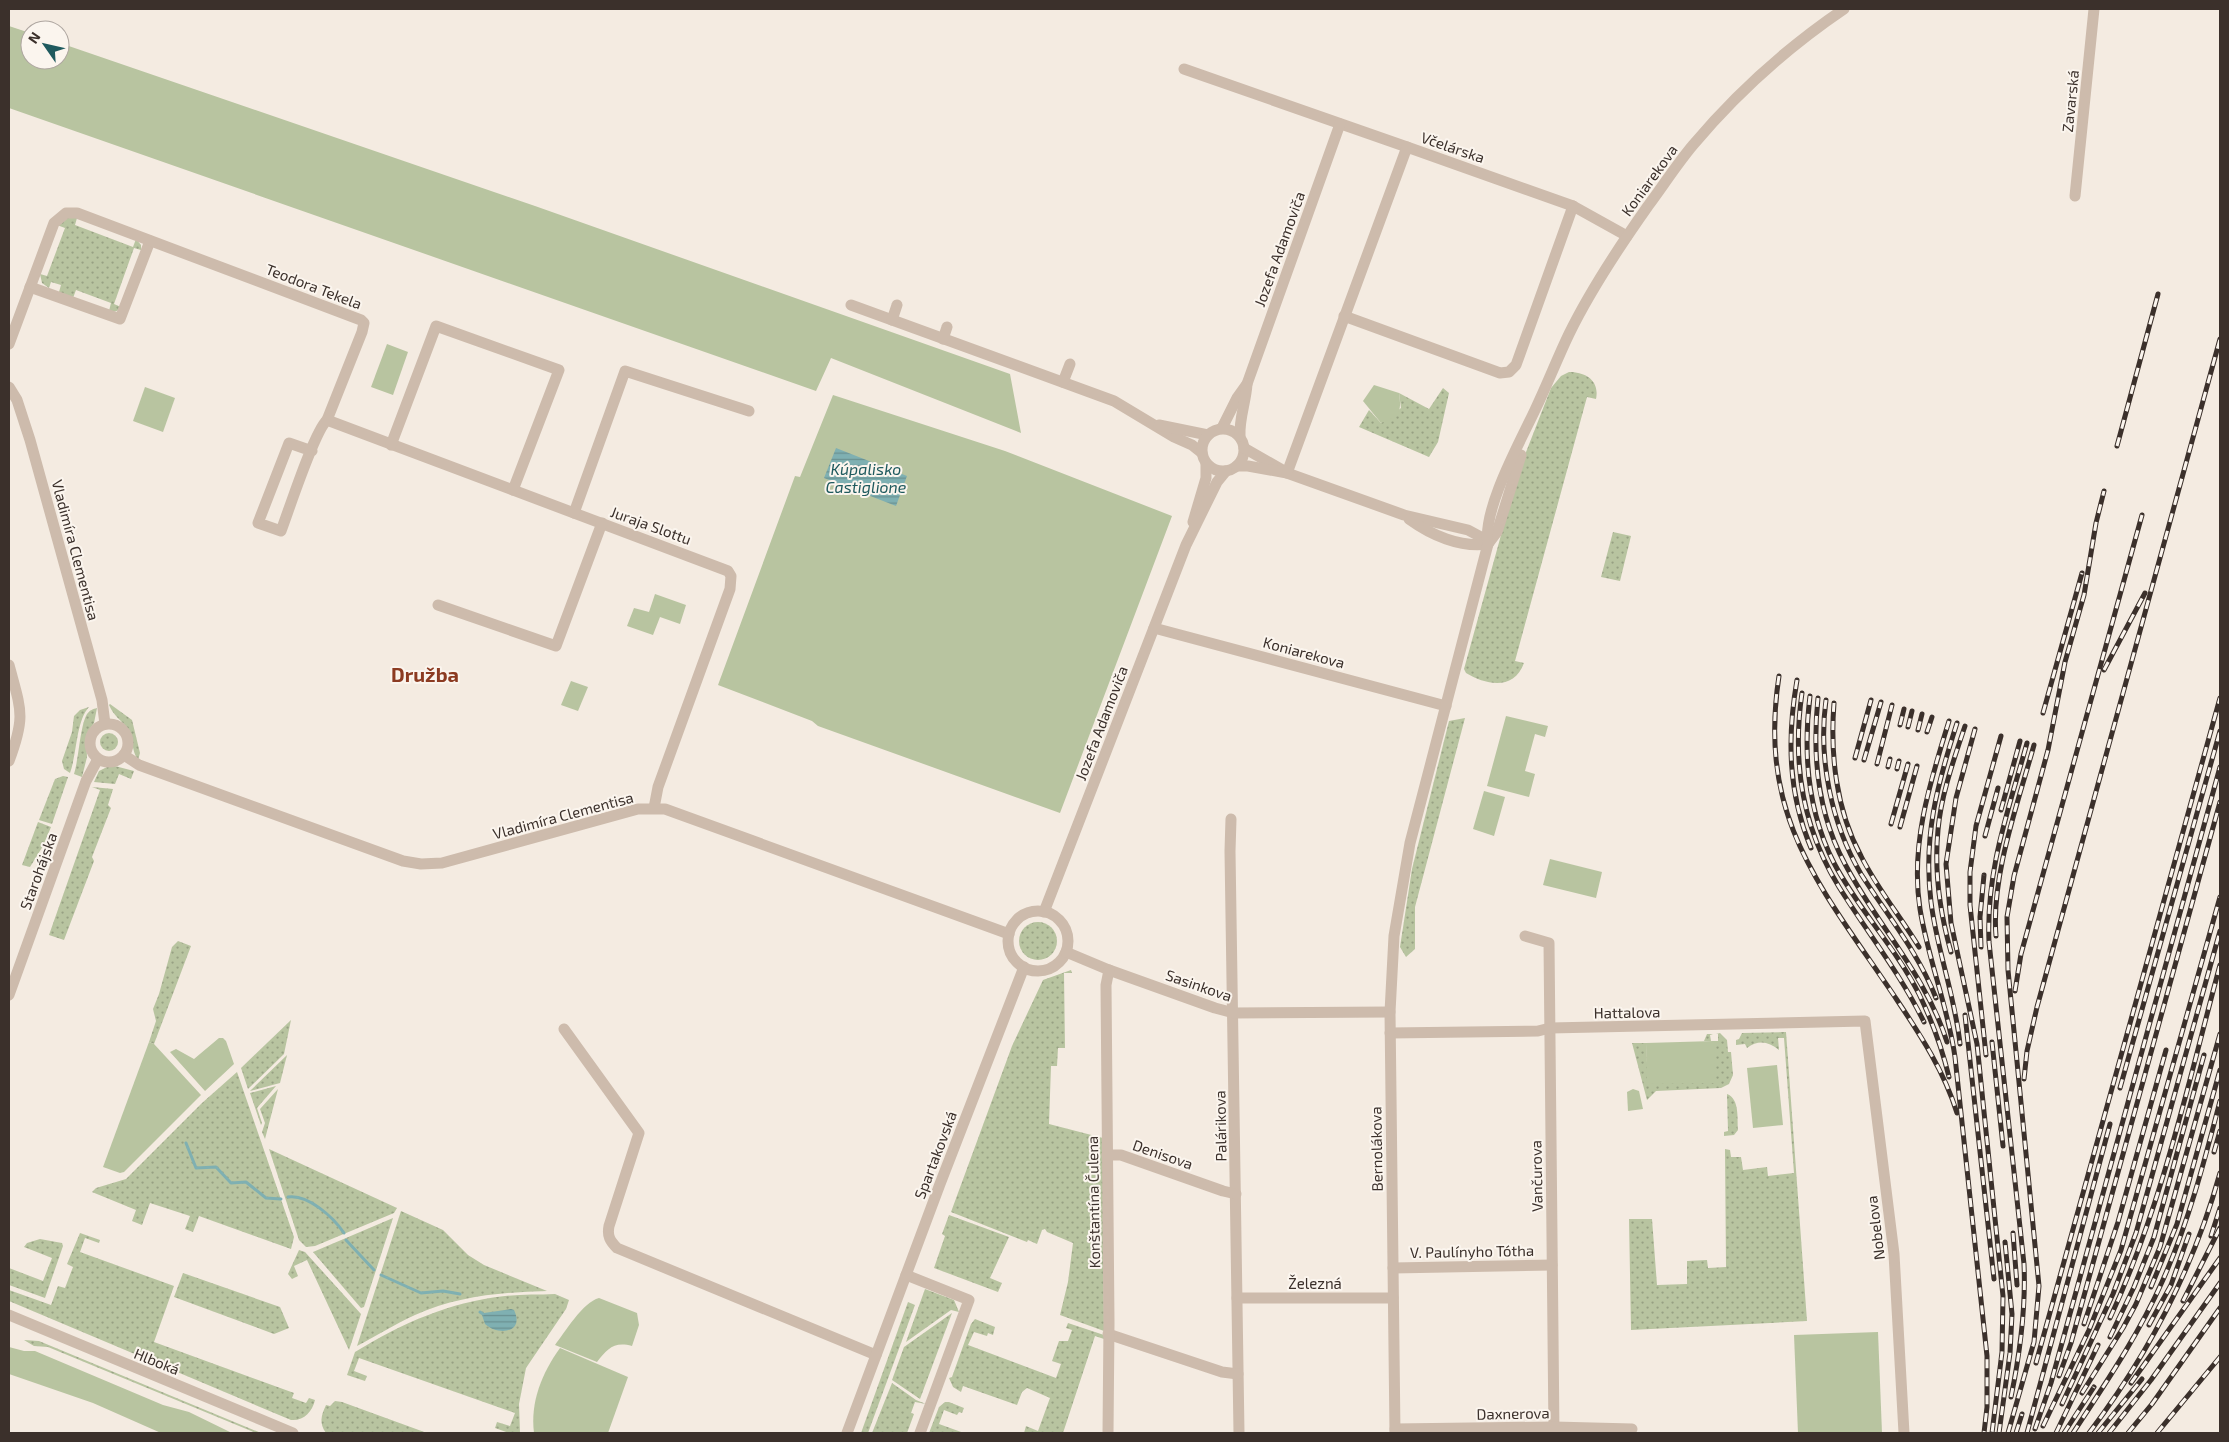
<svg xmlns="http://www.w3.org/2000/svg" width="2229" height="1442" font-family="'Exo 2',sans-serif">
	<defs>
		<pattern id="grass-dots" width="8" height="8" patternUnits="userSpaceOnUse" patternTransform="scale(1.25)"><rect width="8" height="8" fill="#b8c4a0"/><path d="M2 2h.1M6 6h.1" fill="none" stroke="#97a083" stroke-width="1.8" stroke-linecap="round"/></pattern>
		<pattern id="water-rules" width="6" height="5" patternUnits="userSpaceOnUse" patternTransform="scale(1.25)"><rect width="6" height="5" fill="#7fb0b2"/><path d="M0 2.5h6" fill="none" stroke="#699091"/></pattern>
	</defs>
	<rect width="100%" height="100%" fill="#f4ebe1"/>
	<!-- grass -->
	<g fill="url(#grass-dots)">
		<path d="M 66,218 L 77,218 L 75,225 L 133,247 L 136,239 L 141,245 L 141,250 L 134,248 L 114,304 L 121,307 C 118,312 115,312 109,311 L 111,303 L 76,290 L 73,298 L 59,292 L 61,285 L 51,282 L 49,288 L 42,283 L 40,274 L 47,276 L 65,228 L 57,225 Z"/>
		<path d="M 1569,372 C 1585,372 1600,380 1596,399 L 1587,397 L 1515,661 L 1524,663 C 1514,691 1486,685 1466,673 L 1464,669 L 1519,470 L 1551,388 L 1561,376 Z"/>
		<path d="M 1443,388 L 1449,393 L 1438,442 L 1429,457 L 1359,427 L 1369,410 L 1381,423 L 1401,408 L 1399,393 L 1429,409 Z"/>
		<path d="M 1613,532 L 1631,536 L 1620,581 L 1601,577 Z"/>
		<path d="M 110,704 L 132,720 L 140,753 L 138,760 C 131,750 134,740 128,730 C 122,720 114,717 109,705 Z"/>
		<path d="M 89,707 C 76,721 77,754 70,773 L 64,769 L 62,761 L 72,732 L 74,716 L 80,710 Z"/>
		<path d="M 97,708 L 94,723 L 86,735 L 87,757 L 82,777 L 74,774 C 79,758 80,726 87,714 C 90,710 93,709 97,708 Z"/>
		<path d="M 1465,718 L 1415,907 L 1415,949 L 1406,957 L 1400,947 L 1412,869 L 1449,721 Z"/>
		<circle cx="109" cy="742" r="9"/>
		<path d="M 111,765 L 134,771 L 131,779 L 119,774 L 115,784 L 94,782 L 99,771 Z"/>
		<path d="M 63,776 L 68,777 L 52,824 L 39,820 L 55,779 Z"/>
		<path d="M 92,787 L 113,789 L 108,805 L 111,808 L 92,857 L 94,861 L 64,940 L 49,935 L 100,790 Z"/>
		<path d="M 38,822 L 51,827 L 43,846 L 30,867 L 22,865 Z"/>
		<circle cx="1038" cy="941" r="19"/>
		<path d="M 178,941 L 191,946 L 154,1044 L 149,1042 L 156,1021 L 153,1009 L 159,994 L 172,947 Z"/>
		<path d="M 1071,970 L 1072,973 L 1064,973 L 1065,1048 L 1058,1048 L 1057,1066 L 1051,1066 L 1049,1124 L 1103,1138 L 1104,1331 L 1060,1315 L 1068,1282 L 1073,1243 L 1047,1232 L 1045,1229 L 1042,1230 L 1037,1244 L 1028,1240 L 1027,1242 L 951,1212 L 1012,1046 L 1043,980 Z"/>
		<path d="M 291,1020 L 284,1054 L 248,1089 L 241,1068 Z"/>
		<path d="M 1786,1032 L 1807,1321 L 1631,1330 L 1629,1219 L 1652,1219 L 1657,1285 L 1687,1284 L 1687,1261 L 1707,1260 L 1708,1268 L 1726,1267 L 1725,1149 L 1730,1150 L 1731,1157 L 1741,1157 L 1743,1170 L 1767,1167 L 1768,1176 L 1794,1173 L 1784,1038 L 1778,1038 L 1779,1050 C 1768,1041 1758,1040 1747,1048 L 1745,1044 L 1736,1045 L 1736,1040 L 1739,1039 L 1742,1033 Z"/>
		<path d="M 1720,1033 L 1727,1040 L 1728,1052 L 1731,1052 L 1733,1075 L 1729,1084 L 1721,1088 L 1656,1091 L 1647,1100 L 1632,1043 L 1646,1043 L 1648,1084 L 1713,1041 L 1704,1041 L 1707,1034 L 1713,1034 L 1710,1035 L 1711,1041 L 1718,1041 L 1718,1034 L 1716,1034 Z"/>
		<path d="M 287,1055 L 280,1083 L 250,1091 L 251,1090 Z"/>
		<path d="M 237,1072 L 294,1237 L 291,1249 L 199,1216 L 193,1232 L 185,1229 L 190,1216 L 150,1203 L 142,1225 L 132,1221 L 136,1210 L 92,1192 L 96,1188 L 126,1179 L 202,1103 Z"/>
		<path d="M 276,1086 L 257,1108 L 262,1123 L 261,1125 L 250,1093 Z"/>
		<path d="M 278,1089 L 265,1139 L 262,1132 L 265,1123 L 260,1109 Z"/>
		<path d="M 1727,1094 C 1740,1099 1737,1119 1738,1130 L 1734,1135 L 1724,1136 L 1724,1132 L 1728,1131 Z"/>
		<path d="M 269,1149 L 397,1208 L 394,1213 L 315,1246 L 306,1247 L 299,1240 Z"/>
		<path d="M 401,1211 L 443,1230 L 468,1255 L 484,1265 L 547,1291 C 502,1292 457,1296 415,1315 C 395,1324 376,1336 357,1346 Z"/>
		<path d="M 949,1215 L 1009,1237 L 990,1278 L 1002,1283 L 998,1292 L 934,1268 L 945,1236 L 942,1234 Z"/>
		<path d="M 393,1218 L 364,1307 L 361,1308 L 313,1252 Z"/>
		<path d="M 80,1233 L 100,1240 L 99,1243 L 85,1238 L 80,1252 L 174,1286 L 154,1342 L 294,1393 L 292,1398 L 306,1403 L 309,1398 L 315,1400 C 312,1412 304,1421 291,1420 L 9,1301 L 9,1290 L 51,1305 L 58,1286 L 65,1288 L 73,1267 L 67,1264 Z"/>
		<path d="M 40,1239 L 62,1243 L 63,1246 L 45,1298 L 9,1285 L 9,1268 L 43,1281 L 52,1258 L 24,1247 L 27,1243 Z"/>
		<path d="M 299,1250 L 305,1252 L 361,1314 L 349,1350 L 307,1260 L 294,1266 L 298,1276 L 292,1279 L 288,1274 Z"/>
		<path d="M 183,1273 L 280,1307 L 289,1328 L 274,1334 L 174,1297 Z"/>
		<path d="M 925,1289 L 954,1300 L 959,1312 L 951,1310 L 906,1342 Z"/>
		<path d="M 555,1294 L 569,1300 L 566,1309 L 526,1368 L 519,1404 L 520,1433 L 509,1433 L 495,1428 L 497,1422 L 510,1426 L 515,1413 L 359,1358 L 354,1371 L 367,1376 L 365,1381 L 347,1375 L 355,1352 C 403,1323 449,1302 505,1296 C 521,1294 538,1295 555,1294 Z"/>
		<path d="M 908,1302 L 915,1305 L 868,1433 L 861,1433 Z"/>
		<path d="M 952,1313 L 920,1399 L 892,1380 L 904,1347 Z"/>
		<path d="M 975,1319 L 995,1327 L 993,1335 L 988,1333 L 987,1336 L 974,1332 L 968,1345 L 1056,1378 L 1061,1364 L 1052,1361 L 1059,1341 L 1068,1341 L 1072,1330 L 1066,1328 L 1068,1323 L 1104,1335 L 1104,1339 L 1095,1336 L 1063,1433 L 1024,1433 L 1026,1426 L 1038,1431 L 1050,1398 L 1027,1388 L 1022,1392 L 1017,1405 L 963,1386 L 961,1392 L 953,1387 L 949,1378 L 952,1377 L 971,1324 Z"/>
		<path d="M 24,1340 L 39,1341 L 261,1433 L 256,1433 L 48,1347 L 34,1346 Z"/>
		<path d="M 892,1383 L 916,1400 L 926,1404 L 915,1402 L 911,1413 L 914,1414 L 907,1433 L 872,1433 Z"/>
		<path d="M 335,1401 L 342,1402 L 427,1433 L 326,1433 C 319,1423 321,1416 326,1405 L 330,1406 Z"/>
		<path d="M 945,1402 L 949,1402 L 964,1408 L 962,1413 L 959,1412 L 957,1415 L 944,1410 L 939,1424 L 964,1433 L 929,1433 L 939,1407 Z"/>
	</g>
	<!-- green -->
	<g fill="#b8c4a0">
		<path d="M 9,26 L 30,33 L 30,60 L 60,60 L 60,43 L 535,206 L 1010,374 L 1021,433 L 831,358 L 816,391 L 9,108 Z"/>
		<path d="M 387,344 L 408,352 L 393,395 L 371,387 Z"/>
		<path d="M 1374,385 L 1399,393 C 1402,413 1399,416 1381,423 L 1363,401 Z"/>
		<path d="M 145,387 L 175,398 L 163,432 L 133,421 Z"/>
		<path d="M 833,395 L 1005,451 L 1172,516 L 1060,813 L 818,726 L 812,721 L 718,685 L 795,476 L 800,477 Z"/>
		<path d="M 655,594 L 686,605 L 680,624 L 660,617 L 653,635 L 627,626 L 634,608 L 649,612 Z"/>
		<path d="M 571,681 L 588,687 L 578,711 L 561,705 Z"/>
		<path d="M 1506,716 L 1548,726 L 1545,737 L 1535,734 L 1525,771 L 1535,774 L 1529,797 L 1487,786 Z"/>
		<path d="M 1484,791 L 1505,797 L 1494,836 L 1473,829 Z"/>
		<path d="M 1550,859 L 1602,872 L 1596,898 L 1543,885 Z"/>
		<path d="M 219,1038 L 223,1038 L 226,1041 L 234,1064 L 205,1091 L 170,1052 L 176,1049 L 194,1059 Z"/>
		<path d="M 1714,1041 L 1715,1083 L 1647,1084 L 1646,1043 Z"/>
		<path d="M 149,1042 L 154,1044 L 201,1095 L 124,1172 L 120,1173 L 103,1167 Z"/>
		<path d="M 1777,1065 L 1783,1125 L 1753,1128 L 1747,1068 Z"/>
		<path d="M 1633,1089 L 1639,1091 L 1643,1109 L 1628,1111 L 1627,1092 Z"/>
		<path d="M 599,1298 L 637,1313 L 639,1325 L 632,1346 C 614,1341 607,1349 597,1362 L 555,1345 C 565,1332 583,1302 599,1298 Z"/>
		<path d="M 1878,1332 L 1882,1433 L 1798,1433 L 1794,1335 Z"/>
		<path d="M 9,1347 L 24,1351 L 35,1351 L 163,1405 L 189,1412 L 232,1433 L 161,1433 L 93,1403 L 9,1374 Z"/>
		<path d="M 560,1348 L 628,1377 L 608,1433 L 534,1433 C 530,1402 542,1373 560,1348 Z"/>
	</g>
	<!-- water -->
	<g fill="url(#water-rules)">
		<path d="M 836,448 L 907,476 L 896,506 L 824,478 Z"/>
		<path d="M 511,1309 L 514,1310 C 525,1333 498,1336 485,1324 L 482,1315 L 484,1313 Z"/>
	</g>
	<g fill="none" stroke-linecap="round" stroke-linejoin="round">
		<!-- stream -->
		<g stroke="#7fb0b2" stroke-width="3">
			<path d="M 186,1143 L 196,1168 L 216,1167 L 231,1183 L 246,1182 L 266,1198 L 281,1199"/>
			<path d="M 288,1197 C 308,1194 333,1217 344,1233"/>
			<path d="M 346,1240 L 374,1270"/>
			<path d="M 381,1275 L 421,1293 L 443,1291 L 460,1294"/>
			<path d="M 480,1312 L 483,1314"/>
		</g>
		<!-- minor -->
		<g stroke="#cdbbac" stroke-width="11">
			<path d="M 1184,69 L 1407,147"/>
			<path d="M 2075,196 L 2094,9"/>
			<path d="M 30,287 L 120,319 L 150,241"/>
			<path d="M 851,305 L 1114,401 L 1174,437 L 1192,445 L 1202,453"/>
			<path d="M 1344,316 L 1500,373 L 1509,372 L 1516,365 L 1573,206"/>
			<path d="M 892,320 L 897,305"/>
			<path d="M 943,339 L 947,327"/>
			<path d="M 9,344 L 54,223 L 66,213 L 77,213 L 361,320 L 364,323 L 362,332 L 327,420 C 314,432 289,510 281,531 L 258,523 L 289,443 L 312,451"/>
			<path d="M 1063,382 L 1070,364"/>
			<path d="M 9,387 L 17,400 L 30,440 L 102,700 L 105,724"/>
			<path d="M 327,420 L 728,571 L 731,576 L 730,589 L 658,787 L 654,808"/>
			<path d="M 1159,425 L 1208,435"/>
			<path d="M 1222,428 L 1237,398 L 1247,384 L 1340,124"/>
			<circle cx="1223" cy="450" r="21"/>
			<path d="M 1240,436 C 1239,418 1246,402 1247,384"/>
			<path d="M 391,445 L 436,326 L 559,370 L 513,490"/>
			<path d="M 1244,448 L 1286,472"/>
			<path d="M 1237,466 L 1248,466 L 1287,473 L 1404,515 L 1468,530 L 1481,537 L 1488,544"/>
			<path d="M 1287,473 L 1407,147 L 1573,206 L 1627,236"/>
			<path d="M 574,513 L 625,371 L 749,411"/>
			<path d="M 1409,519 C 1431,535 1460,548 1488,544"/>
			<path d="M 1193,522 L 1206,478 L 1206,463"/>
			<path d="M 1488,544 L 1497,532 L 1521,455"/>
			<path d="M 438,605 L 556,646 L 602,523"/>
			<path d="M 1154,628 L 1446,706"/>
			<path d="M 9,665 C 21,710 26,716 9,761"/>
			<circle cx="109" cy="743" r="19"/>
			<path d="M 124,755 L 139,765 L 403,861 L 421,864 L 442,863 L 638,809 L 665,809 L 1009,934"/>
			<path d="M 1231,819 L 1230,851 L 1239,1433"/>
			<circle cx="1038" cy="941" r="30"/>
			<path d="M 1044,912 L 1186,545 L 1217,482 L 1226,471"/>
			<path d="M 1525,936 L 1549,943 L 1554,1433"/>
			<path d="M 1066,952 L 1109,970 L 1215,1008 L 1234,1013 L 1390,1012"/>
			<path d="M 9,995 L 86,781 L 98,759"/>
			<path d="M 564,1029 L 639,1133 L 609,1226 C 607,1236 610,1241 617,1248 L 876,1355"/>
			<path d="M 1390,1033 L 1538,1031 L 1550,1028 L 1865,1021 L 1894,1254 L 1904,1433"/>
			<path d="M 1107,1155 L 1121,1155 L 1223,1191 L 1236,1194"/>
			<path d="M 1393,1268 L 1552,1265"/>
			<path d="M 906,1275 L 969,1300 L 920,1433"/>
			<path d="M 1237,1298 L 1393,1298"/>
			<path d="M 9,1315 L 293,1433"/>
			<path d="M 1108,1334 L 1222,1372 L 1238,1374"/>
			<path d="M 1395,1429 L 1554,1427 L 1632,1429"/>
			<path d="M 847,1433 L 940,1184 L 1024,967"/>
			<path d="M 1108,1433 L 1109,1323 L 1106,985 L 1109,970"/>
			<path d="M 1395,1433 L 1390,1012 L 1394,936 L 1410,843 L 1488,544 C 1482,510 1520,442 1535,410 C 1547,385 1557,359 1569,334 C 1591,289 1619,247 1648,206 C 1663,186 1677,164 1693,145 C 1736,94 1788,47 1844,9"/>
		</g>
		<!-- rail casing -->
		<g stroke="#3b302b" stroke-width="5">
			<g id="rail">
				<path d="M 2117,446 L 2158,294"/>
				<path d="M 2104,670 L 2145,593"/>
				<path d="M 1779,676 C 1757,820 1822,888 1897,1000 C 1921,1036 1944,1071 1957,1113"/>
				<path d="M 1797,680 C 1787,738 1788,793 1811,848"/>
				<path d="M 1802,693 C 1792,762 1802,827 1839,887 C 1867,932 1900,973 1924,1022"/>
				<path d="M 1810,696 C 1803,753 1807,810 1834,863 C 1858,909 1896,948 1919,994 C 1932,1021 1942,1048 1949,1077"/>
				<path d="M 1818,698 C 1812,756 1817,812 1845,864 C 1877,925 1926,975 1947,1042"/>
				<path d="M 1826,700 C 1818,758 1831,823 1861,874 C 1887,915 1918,952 1936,998"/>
				<path d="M 1834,703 C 1830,754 1836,810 1861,856 C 1877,888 1900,916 1919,947"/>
				<path d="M 2043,713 L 2082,573"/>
				<path d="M 1949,721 C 1930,782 1910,845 1920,909 C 1928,959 1948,1007 1955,1057 L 1987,1356 L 1987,1407 L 1984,1433"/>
				<path d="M 1957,723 C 1937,785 1923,837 1931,902 C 1937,950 1955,996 1960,1044"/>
				<path d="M 1900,725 L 1904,709"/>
				<path d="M 1908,727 L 1912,711"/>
				<path d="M 1975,729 L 1956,798 L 1946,864 L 1951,923 L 1977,1044 L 2003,1296 L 2002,1352 L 1992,1433"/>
				<path d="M 1918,730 L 1922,714"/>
				<path d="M 1927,732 L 1932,717"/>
				<path d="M 1855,758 L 1871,700"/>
				<path d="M 1864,760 L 1881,702"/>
				<path d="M 1877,764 L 1892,705"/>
				<path d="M 1888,767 L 1890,759"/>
				<path d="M 1897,769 L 1899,761"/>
				<path d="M 2001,810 L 2020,741"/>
				<path d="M 1891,824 L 1908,764"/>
				<path d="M 1900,827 L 1917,766"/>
				<path d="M 1985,836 L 1998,788"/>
				<path d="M 1996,936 C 1991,876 2018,803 2034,745"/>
				<path d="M 1981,947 L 1980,917 L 1984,875"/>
				<path d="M 1951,952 C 1940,913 1934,871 1938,830 C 1941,795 1954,759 1965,726"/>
				<path d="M 2015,991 L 2021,954 L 2142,515"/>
				<path d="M 1965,1015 L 1994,1279"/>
				<path d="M 1992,1042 L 2003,1146"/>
				<path d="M 1986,1055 L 1970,905 L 1970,872 L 1976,826 L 2001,736"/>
				<path d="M 2024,1079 L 2027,1051 L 2037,1007 L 2220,339"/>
				<path d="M 2120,1088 L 2220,731"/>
				<path d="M 2214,1152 L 2220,1131"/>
				<path d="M 2013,1233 L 2017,1285"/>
				<path d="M 2211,1236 L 2220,1208"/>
				<path d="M 2151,1287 L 2177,1224 L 2220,1070"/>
				<path d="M 2183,1301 L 2220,1228"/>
				<path d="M 2110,1318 C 2162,1206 2188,1084 2220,965"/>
				<path d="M 2084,1324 L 2118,1222 L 2166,1050"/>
				<path d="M 2149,1325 L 2171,1285 L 2189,1234"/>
				<path d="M 2110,1337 L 2134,1287 L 2154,1237 L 2204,1055"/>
				<path d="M 2036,1363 L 2220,698"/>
				<path d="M 2059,1376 L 2071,1343 L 2220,802"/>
				<path d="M 2131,1383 L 2220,1258"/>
				<path d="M 2082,1393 L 2123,1328 L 2136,1304 L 2160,1247 L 2220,1034"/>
				<path d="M 2011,1397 C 2020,1353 2026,1309 2024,1264 L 1989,942 C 1986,870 2008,812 2027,743"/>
				<path d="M 2062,1404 L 2113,1294 L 2136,1233 L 2220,931"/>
				<path d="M 2043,1426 L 2089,1330 L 2121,1250 L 2220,897"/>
				<path d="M 2035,1429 L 2051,1383 L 2220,767"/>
				<path d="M 1999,1433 L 2010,1353 L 2012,1314 L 2005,1242"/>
				<path d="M 2008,1433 L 2034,1342 L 2039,1286 L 2008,970 L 2007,917 L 2014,876 L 2048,750 L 2065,662 L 2084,595 L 2096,523 L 2104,491"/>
				<path d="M 2016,1433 L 2022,1414"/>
				<path d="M 2027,1433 L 2110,1124"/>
				<path d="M 2056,1433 L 2098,1345"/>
				<path d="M 2064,1433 L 2094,1387"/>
				<path d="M 2073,1433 C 2105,1384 2138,1336 2162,1282 C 2188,1224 2204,1163 2220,1101"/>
				<path d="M 2089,1433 C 2148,1355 2194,1267 2220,1173"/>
				<path d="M 2098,1433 L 2142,1379"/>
				<path d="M 2109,1433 L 2151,1380 L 2220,1283"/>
				<path d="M 2128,1433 L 2152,1404 L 2220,1308"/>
				<path d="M 2157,1433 L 2220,1357"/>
			</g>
		</g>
		<!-- rail -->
		<use href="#rail" stroke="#fbf5ee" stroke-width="3" stroke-dasharray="9" stroke-linecap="butt"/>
	</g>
	<g text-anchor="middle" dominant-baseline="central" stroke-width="4" stroke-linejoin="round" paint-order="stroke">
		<!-- street labels -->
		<g font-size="15" fill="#3b302b" stroke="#fbf5ee">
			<text transform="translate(2070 101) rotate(-84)">Zavarská</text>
			<text transform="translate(1453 147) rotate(19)">Včelárska</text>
			<text transform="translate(1649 180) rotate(-54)">Koniarekova</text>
			<text transform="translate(1279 249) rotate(-70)">Jozefa Adamoviča</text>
			<text transform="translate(314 286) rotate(21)">Teodora Tekela</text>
			<text transform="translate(651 525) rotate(20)">Juraja Slottu</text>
			<text transform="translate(76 550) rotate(75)">Vladimíra Clementisa</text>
			<text transform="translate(1304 652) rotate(15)">Koniarekova</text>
			<text transform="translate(1101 723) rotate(-69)">Jozefa Adamoviča</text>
			<text transform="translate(563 815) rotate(-15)">Vladimíra Clementisa</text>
			<text transform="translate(38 871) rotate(-70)">Starohájska</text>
			<text transform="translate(1199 985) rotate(19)">Sasinkova</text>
			<text transform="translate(1627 1012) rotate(-1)">Hattalova</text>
			<text transform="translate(1220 1126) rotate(-91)">Palárikova</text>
			<text transform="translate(1376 1149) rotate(-91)">Bernolákova</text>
			<text transform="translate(1163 1154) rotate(19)">Denisova</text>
			<text transform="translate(935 1155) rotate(-69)">Spartakovská</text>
			<text transform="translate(1536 1176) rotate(-91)">Vančurova</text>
			<text transform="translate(1093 1202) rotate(-91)">Konštantína Čulena</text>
			<text transform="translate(1875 1228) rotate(-97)">Nobelova</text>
			<text transform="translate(1472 1251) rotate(-1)">V. Paulínyho Tótha</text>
			<text x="1315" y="1283">Železná</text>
			<text transform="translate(157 1361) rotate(22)">Hlboká</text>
			<text transform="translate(1513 1413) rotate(-1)">Daxnerova</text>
		</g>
		<!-- water labels -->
		<g font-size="16" font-style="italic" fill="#1f5a5e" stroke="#fbf5ee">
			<text x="866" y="468">Kúpalisko<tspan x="866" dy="18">Castiglione</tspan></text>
		</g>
		<!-- district labels -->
		<g font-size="20" font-weight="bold" fill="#8c3b22" stroke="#fbf5ee">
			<text x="425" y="674">Družba</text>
		</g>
	</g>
	<!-- border -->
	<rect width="2229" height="1442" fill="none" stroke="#3b302b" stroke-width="20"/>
	<!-- north arrow -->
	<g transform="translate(45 45) rotate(304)"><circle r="24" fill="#fbf5ee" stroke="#aea6a0"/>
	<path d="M0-4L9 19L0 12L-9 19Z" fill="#1f5a5e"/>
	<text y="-8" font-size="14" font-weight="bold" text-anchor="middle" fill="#3b302b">N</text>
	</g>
</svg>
